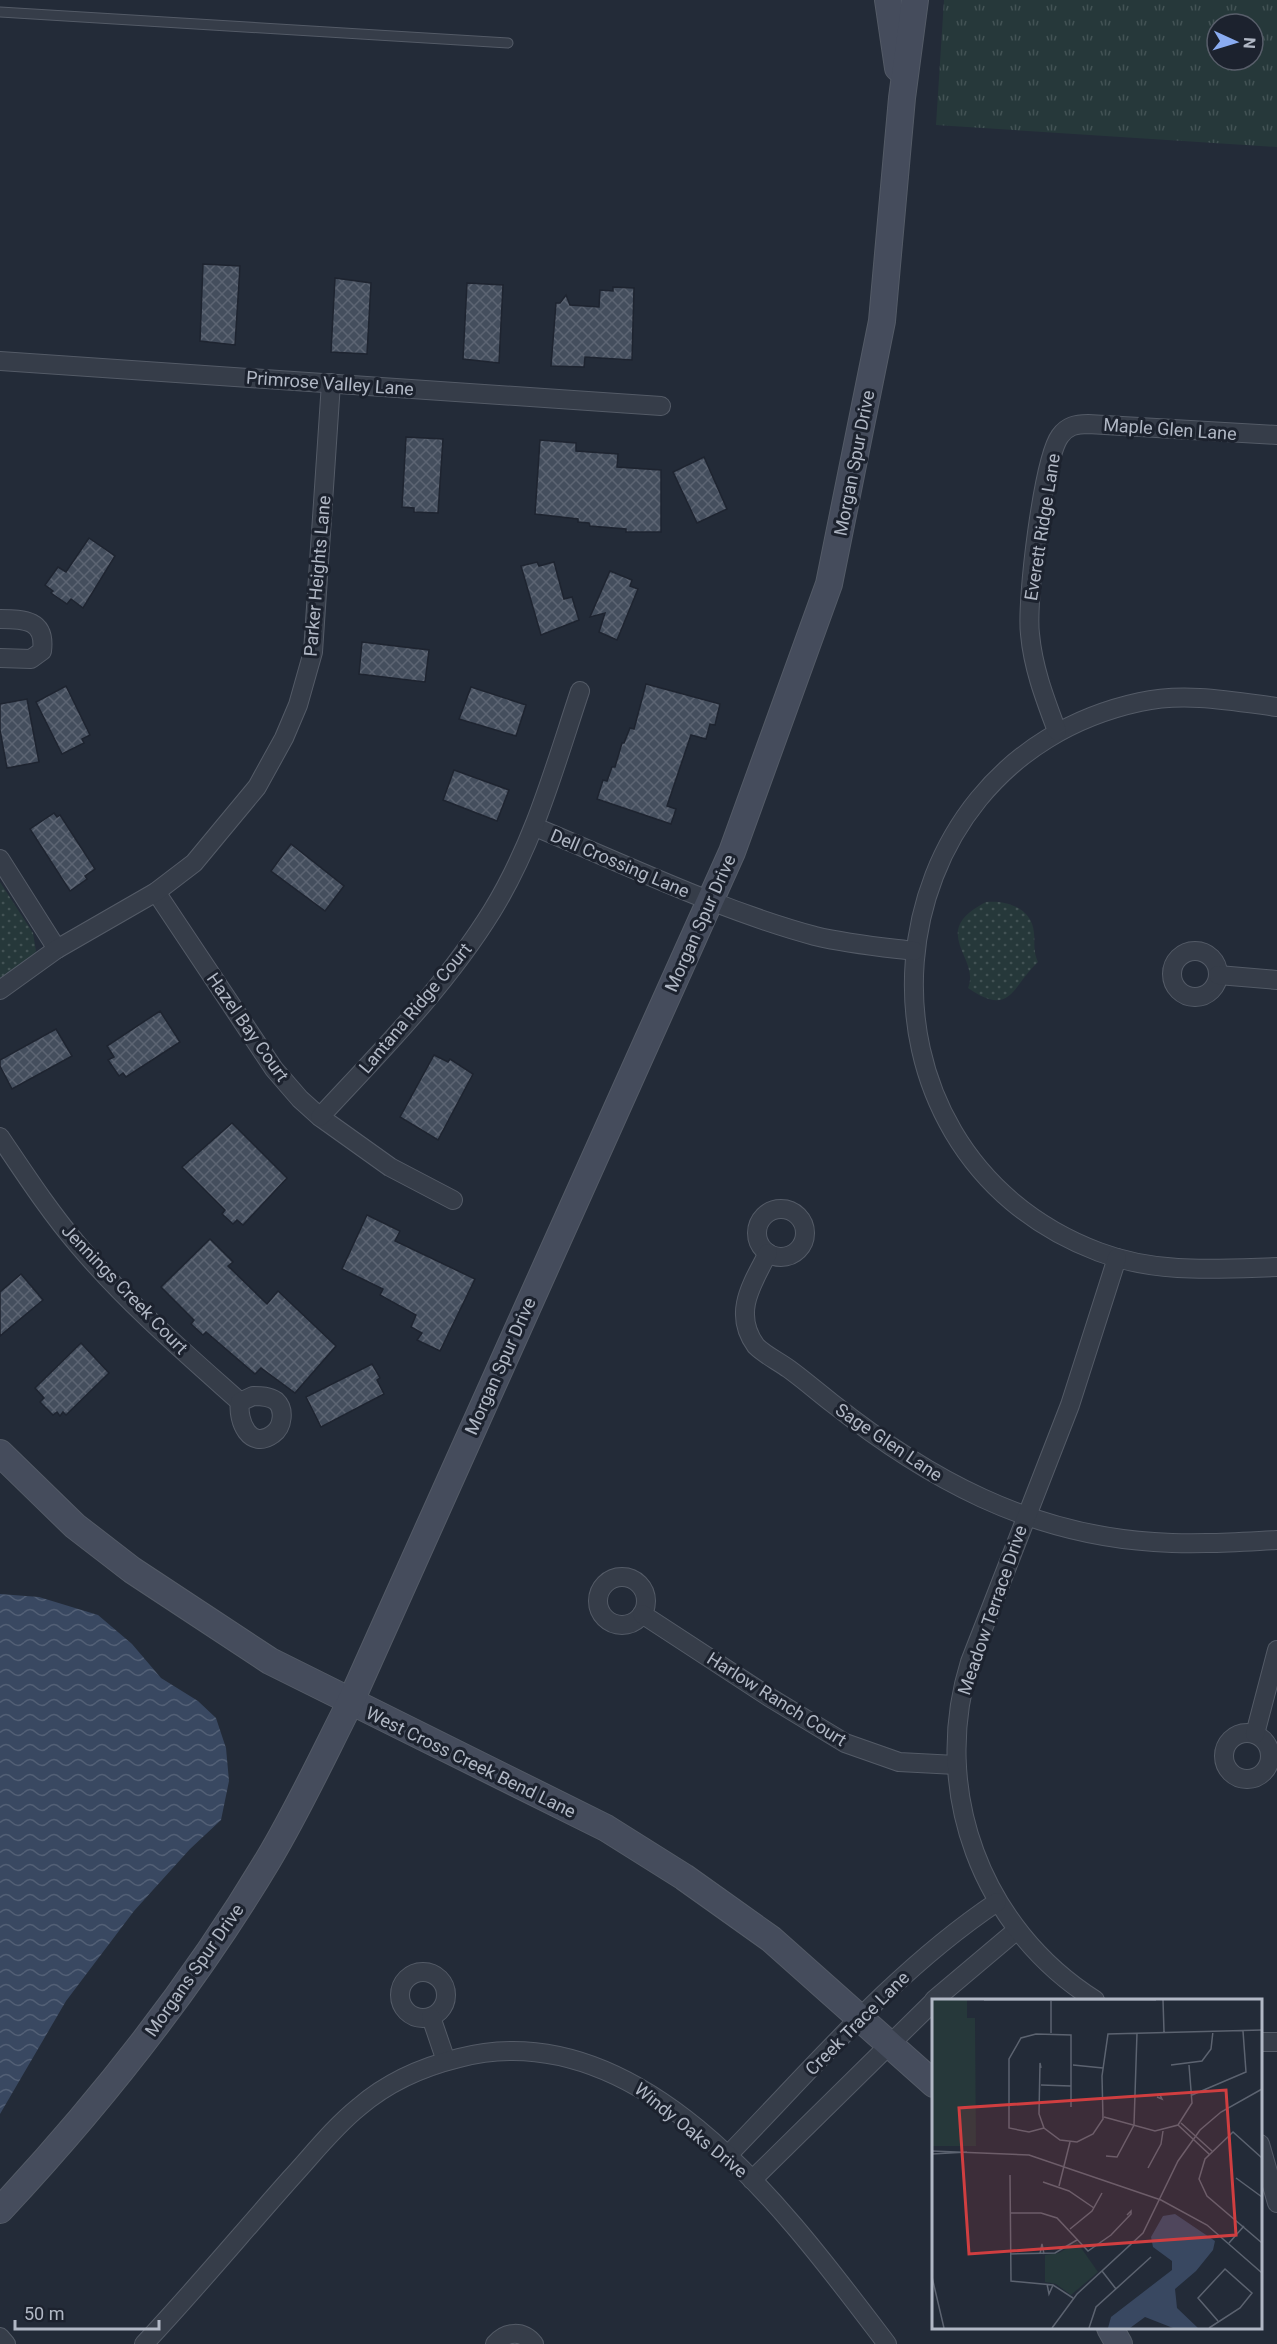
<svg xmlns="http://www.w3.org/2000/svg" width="1277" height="2344" font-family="Roboto,sans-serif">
	<defs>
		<pattern id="grass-tufts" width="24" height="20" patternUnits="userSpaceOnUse" patternTransform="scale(1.5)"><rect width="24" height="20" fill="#26383a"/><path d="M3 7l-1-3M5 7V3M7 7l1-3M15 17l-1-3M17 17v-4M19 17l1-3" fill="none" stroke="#435355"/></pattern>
		<pattern id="park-dots" width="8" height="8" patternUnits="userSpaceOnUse" patternTransform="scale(1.5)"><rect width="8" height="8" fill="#26383a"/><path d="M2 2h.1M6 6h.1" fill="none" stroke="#435355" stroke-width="1.8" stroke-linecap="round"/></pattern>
		<pattern id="water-waves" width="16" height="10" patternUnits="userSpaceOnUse" patternTransform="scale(1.5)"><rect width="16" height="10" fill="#394861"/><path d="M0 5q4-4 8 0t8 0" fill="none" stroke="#536076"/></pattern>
		<pattern id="building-cross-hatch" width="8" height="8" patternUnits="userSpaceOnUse" patternTransform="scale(1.5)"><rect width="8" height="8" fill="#444e5d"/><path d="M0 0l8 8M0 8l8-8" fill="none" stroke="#5d6573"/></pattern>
	</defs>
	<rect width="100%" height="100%" fill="#232b38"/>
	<!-- grass -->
	<path fill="url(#grass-tufts)" fill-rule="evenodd" d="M 944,0 L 1277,0 L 1277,147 L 936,125 ZM 1217,24 L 1253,24 L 1253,60 L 1217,60 Z"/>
	<!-- park -->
	<g fill="url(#park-dots)">
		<path d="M 0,882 L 33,933 L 36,951 L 30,960 L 0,979 Z"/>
		<path d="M 986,902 C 1007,900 1032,908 1034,933 C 1035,944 1033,951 1038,962 C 1012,986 1011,1018 968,988 C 981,958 927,932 986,902 Z"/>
	</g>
	<!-- water -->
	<path fill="url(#water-waves)" d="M 0,1594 L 39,1597 L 98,1615 L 132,1644 L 161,1678 L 198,1701 L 216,1718 L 226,1748 L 229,1781 L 221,1820 L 190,1849 L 134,1911 L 66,2001 L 0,2114 Z"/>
	<!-- building -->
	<g fill="url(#building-cross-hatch)" stroke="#1e2430" stroke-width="1.5">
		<path d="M 203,264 L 240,266 L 235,345 L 200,341 Z"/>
		<path d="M 335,278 L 371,283 L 367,354 L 331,352 Z"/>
		<path d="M 467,283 L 503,285 L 499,363 L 463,359 Z"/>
		<path d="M 613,287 L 634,288 L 632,360 L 585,357 L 584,367 L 551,366 L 556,303 L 560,303 L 566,295 L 570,305 L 599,307 L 600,290 L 613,291 Z"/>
		<path d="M 406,437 L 443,439 L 438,513 L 414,512 L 414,508 L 402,507 Z"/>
		<path d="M 540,440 L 576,443 L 576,451 L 618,454 L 617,467 L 661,470 L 661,532 L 626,532 L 626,529 L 590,526 L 589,523 L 578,522 L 578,519 L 535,514 Z"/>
		<path d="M 704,457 L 727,509 L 697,523 L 673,472 Z"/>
		<path d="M 89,538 L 115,556 L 83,608 L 71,599 L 67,604 L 51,593 L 53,591 L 45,585 L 58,567 L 66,572 Z"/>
		<path d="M 537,562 L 539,566 L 554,562 L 564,599 L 572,597 L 579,620 L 541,635 L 521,566 Z"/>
		<path d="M 610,571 L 632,580 L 630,586 L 638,589 L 617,640 L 599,632 L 605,613 L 590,617 Z"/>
		<path d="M 362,642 L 429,650 L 425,682 L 359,674 Z"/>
		<path d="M 646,684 L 720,704 L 715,725 L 710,724 L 706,739 L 691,735 L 667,806 L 676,809 L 671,824 L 597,799 L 603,780 L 607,781 L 612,767 L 615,767 L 622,743 L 624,743 L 630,728 L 634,729 Z"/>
		<path d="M 66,686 L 90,735 L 82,739 L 84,743 L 62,754 L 36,702 Z"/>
		<path d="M 471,687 L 526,705 L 516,736 L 459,719 Z"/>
		<path d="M 27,699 L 39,762 L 7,768 L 0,730 L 0,704 Z"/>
		<path d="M 454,770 L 509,790 L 497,821 L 443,800 Z"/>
		<path d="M 54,813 L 57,817 L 60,815 L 95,869 L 85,876 L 87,879 L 70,891 L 30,829 Z"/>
		<path d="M 291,844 L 344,886 L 325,911 L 271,871 Z"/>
		<path d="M 160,1011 L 180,1042 L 126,1077 L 123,1073 L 119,1076 L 108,1060 L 114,1057 L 107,1046 Z"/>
		<path d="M 56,1029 L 72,1056 L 12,1089 L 0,1066 L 0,1060 Z"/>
		<path d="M 434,1055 L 448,1062 L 450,1059 L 473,1074 L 438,1140 L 400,1117 Z"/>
		<path d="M 232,1123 L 287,1178 L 243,1225 L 237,1220 L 233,1224 L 222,1214 L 225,1210 L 182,1167 Z"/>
		<path d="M 367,1215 L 400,1231 L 395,1241 L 475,1279 L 440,1351 L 417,1340 L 422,1333 L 411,1327 L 416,1315 L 380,1295 L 383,1289 L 342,1269 Z"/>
		<path d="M 210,1239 L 233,1262 L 228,1266 L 267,1304 L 278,1291 L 336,1346 L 295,1393 L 261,1368 L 255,1374 L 206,1332 L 203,1335 L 191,1324 L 194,1320 L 161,1287 Z"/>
		<path d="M 21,1274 L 43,1300 L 0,1336 L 0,1292 Z"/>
		<path d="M 81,1343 L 109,1373 L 66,1415 L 63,1412 L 60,1416 L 57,1412 L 53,1415 L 40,1402 L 44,1398 L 35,1388 Z"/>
		<path d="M 372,1364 L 380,1378 L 377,1380 L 384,1394 L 321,1427 L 306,1397 Z"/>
	</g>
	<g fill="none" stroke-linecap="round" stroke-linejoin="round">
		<!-- lane casing -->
		<g stroke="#545b67" stroke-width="11">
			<path id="lane" d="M 0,12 L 508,43"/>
		</g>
		<!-- street casing -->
		<g stroke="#545b67" stroke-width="20">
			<g id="street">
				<path d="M 0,361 L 661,406"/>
				<path d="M 0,619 C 25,619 46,620 42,651 L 31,659 L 0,658"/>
				<path d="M 1277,707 C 1232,701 1184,692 1140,702 C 862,762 831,1151 1099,1252 C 1157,1274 1216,1269 1277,1267"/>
				<path d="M 1057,731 C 1045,699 1033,668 1030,634 C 1026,602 1043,459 1060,436 C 1067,426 1076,424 1088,424 L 1277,435"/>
				<path d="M 535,827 C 627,865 719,910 815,936 C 848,944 881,947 914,951"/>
				<path d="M 0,859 L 57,949"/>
				<path d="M 156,892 L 274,1069 L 300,1099 L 320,1117 L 390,1167 L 453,1200"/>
				<circle cx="1195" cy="974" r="23"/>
				<path d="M 1218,975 L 1277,980"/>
				<path d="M 0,990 L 57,949 L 156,892 L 194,863 L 257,787 L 284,738 L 298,705 L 313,652 L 331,383"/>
				<path d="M 320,1117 C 381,1051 445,987 492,911 C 534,843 555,766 580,691"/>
				<path d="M 0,1137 C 25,1174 49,1211 78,1245 C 127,1303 184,1352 240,1402"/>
				<circle cx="781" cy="1233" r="24"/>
				<path d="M 768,1253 C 752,1284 732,1313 756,1346 C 765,1355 778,1361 789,1369 C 804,1380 818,1392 832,1403 C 928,1479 1029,1534 1154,1542 C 1195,1545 1236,1542 1277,1540"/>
				<path d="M 253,1396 C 261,1396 269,1396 276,1401 C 285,1409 283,1427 273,1434 C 250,1451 237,1421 240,1402 Z"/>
				<circle cx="622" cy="1601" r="24"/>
				<path d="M 642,1614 L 769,1697 L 845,1743 L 899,1762 L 956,1765"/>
				<circle cx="1247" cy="1756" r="23"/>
				<path d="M 1255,1734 L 1277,1650"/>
				<circle cx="423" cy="1995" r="23"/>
				<path d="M 934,2000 L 1017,1930"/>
				<path d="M 1095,2000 C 981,1928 930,1790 970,1662 L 1070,1405 L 1117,1258"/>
				<path d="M 431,2017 L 446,2061"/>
				<path d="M 1260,2042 L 1277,2042"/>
				<path d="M 1260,2144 L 1277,2203"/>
				<path d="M 727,2156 C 813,2068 894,1971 997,1902"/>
				<path d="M 752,2180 L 934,2001"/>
				<path d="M 0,2337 L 6,2344"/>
				<path d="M 144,2344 C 195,2290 242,2233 291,2178 C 313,2154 334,2127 359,2107 C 388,2082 422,2067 459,2058 C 643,2010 791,2218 887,2344"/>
				<path d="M 495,2344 C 506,2331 523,2330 534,2344"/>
			</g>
		</g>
		<!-- secondary casing -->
		<g stroke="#545b67" stroke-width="28">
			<g id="secondary">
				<path d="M 888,0 L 898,68"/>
				<path d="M 0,1453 L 75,1526 L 132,1570 L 270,1661 L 606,1828 L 684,1877 L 771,1939 L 934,2084"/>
				<path d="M 0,2210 C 101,2102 192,1987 268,1860 C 298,1810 323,1756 350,1703 L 732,852 L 829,584 L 882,321 L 902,98 L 915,0"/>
				<path d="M 1110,2328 L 1119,2344"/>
			</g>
		</g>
		<!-- lane -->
		<use href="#lane" stroke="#363d49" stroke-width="9"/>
		<!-- street -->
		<use href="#street" stroke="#363d49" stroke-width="18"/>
		<!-- secondary -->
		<use href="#secondary" stroke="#454c5c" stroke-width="26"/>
	</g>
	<g text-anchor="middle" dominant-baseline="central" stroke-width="6" stroke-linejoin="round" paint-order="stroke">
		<!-- street labels -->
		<g font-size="18" fill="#b1b8c5" stroke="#1c222e">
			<text transform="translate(330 383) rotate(4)">Primrose Valley Lane</text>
			<text transform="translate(1170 429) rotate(4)">Maple Glen Lane</text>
			<text transform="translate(854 463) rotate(-79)">Morgan Spur Drive</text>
			<text transform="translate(1042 527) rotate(-81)">Everett Ridge Lane</text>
			<text transform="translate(317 576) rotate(-85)">Parker Heights Lane</text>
			<text transform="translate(620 863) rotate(23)">Dell Crossing Lane</text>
			<text transform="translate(700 923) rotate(-66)">Morgan Spur Drive</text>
			<text transform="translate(415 1008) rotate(-50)">Lantana Ridge Court</text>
			<text transform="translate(248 1027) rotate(55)">Hazel Bay Court</text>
			<text transform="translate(125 1289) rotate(46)">Jennings Creek Court</text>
			<text transform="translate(500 1366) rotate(-66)">Morgan Spur Drive</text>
			<text transform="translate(889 1442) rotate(34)">Sage Glen Lane</text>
			<text transform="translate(992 1610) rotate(-71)">Meadow Terrace Drive</text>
			<text transform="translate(777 1699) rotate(32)">Harlow Ranch Court</text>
			<text transform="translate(471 1762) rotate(26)">West Cross Creek Bend Lane</text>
			<text transform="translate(194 1970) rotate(-55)">Morgans Spur Drive</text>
			<text transform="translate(857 2023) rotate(-45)">Creek Trace Lane</text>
			<text transform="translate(691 2130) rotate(39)">Windy Oaks Drive</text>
		</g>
	</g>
	<!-- overview -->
	<g transform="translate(932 1999)">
		<rect width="330" height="330" fill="#232b38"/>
		<path d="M 0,1 L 35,1 L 35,19 L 43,19 L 44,147 L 0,147 Z" fill="#26383a"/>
		<path d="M 145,243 L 166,273 L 139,296 L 124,285 L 113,283 L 113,256 L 127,254 Z" fill="#26383a"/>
		<path d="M 243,215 L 283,242 L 281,251 L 264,272 L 243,290 L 245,309 L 266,329 L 241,329 L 213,318 L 198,329 L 176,329 L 179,318 L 240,271 L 240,262 L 221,248 L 219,238 L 231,217 Z" fill="#394861"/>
		<path fill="none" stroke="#5c6370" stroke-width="1.5" d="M 52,1 L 224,1M 231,1 L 232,33M 119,2 L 119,34M 141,66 L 171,69M 239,66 L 270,62 L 279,50 L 281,32M 109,69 L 108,64 L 107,115 L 112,129 L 128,141 L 145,143 L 161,135 L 171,120 L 170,77 L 176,35 L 330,31M 109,86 L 139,87M 260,96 L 314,73 L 311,32M 203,97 L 228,96 L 230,100 L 225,98M 172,118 L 223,132 L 246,126 L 260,104 L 257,66M 249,124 L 280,152M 246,126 L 277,155M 112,129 L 97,133 L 77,129 L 77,60 L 89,39 L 104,35 L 139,36 L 139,108M 0,152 L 97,156 L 229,201 L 275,226 L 330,274M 0,155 L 35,153M 174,157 L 185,158 L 202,126 L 205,34M 330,159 L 301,133 L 273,160 L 267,180 L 275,197 L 330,244M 216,169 L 229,145 L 231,132M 78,176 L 79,282 L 121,286 L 141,299M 304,179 L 330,198M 111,183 L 137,192 L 162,209M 127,187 L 138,143M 78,214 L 109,214 L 125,219 L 156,252 L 179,236 L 199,215 L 199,212 L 195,216M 138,230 L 160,212 L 170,194M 297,244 L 312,227M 78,255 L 123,254 L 145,241M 108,255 L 110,245 L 112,255M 170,272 L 184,290M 0,278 L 12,329M 115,285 L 117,295 L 121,286M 120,329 L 145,295 L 211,234 L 246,162 L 268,131 L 289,113 L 330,90M 157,329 L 164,308 L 219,258M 277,329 L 308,309 L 320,294 L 293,270 L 266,299 L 286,322"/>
		<path fill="#d03e40" fill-opacity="0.15" stroke="#d03e40" stroke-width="3" d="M 294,91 L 304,236 L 37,255 L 27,109 Z"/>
		<rect width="330" height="330" fill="none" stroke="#b1b8c5" stroke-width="3"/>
	</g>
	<!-- north arrow -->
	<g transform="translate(1235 42) rotate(94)"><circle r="28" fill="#1c222e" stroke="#585e6a" stroke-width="1.5"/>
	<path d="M0-4.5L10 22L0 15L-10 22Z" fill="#8aacf1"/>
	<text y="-9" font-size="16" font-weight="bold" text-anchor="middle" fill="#b1b8c5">N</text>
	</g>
	<!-- scale -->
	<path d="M15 2320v9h144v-9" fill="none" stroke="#b1b8c5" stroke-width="3"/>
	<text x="24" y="2320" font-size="18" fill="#b1b8c5" stroke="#1c222e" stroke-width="4.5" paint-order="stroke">50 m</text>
</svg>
